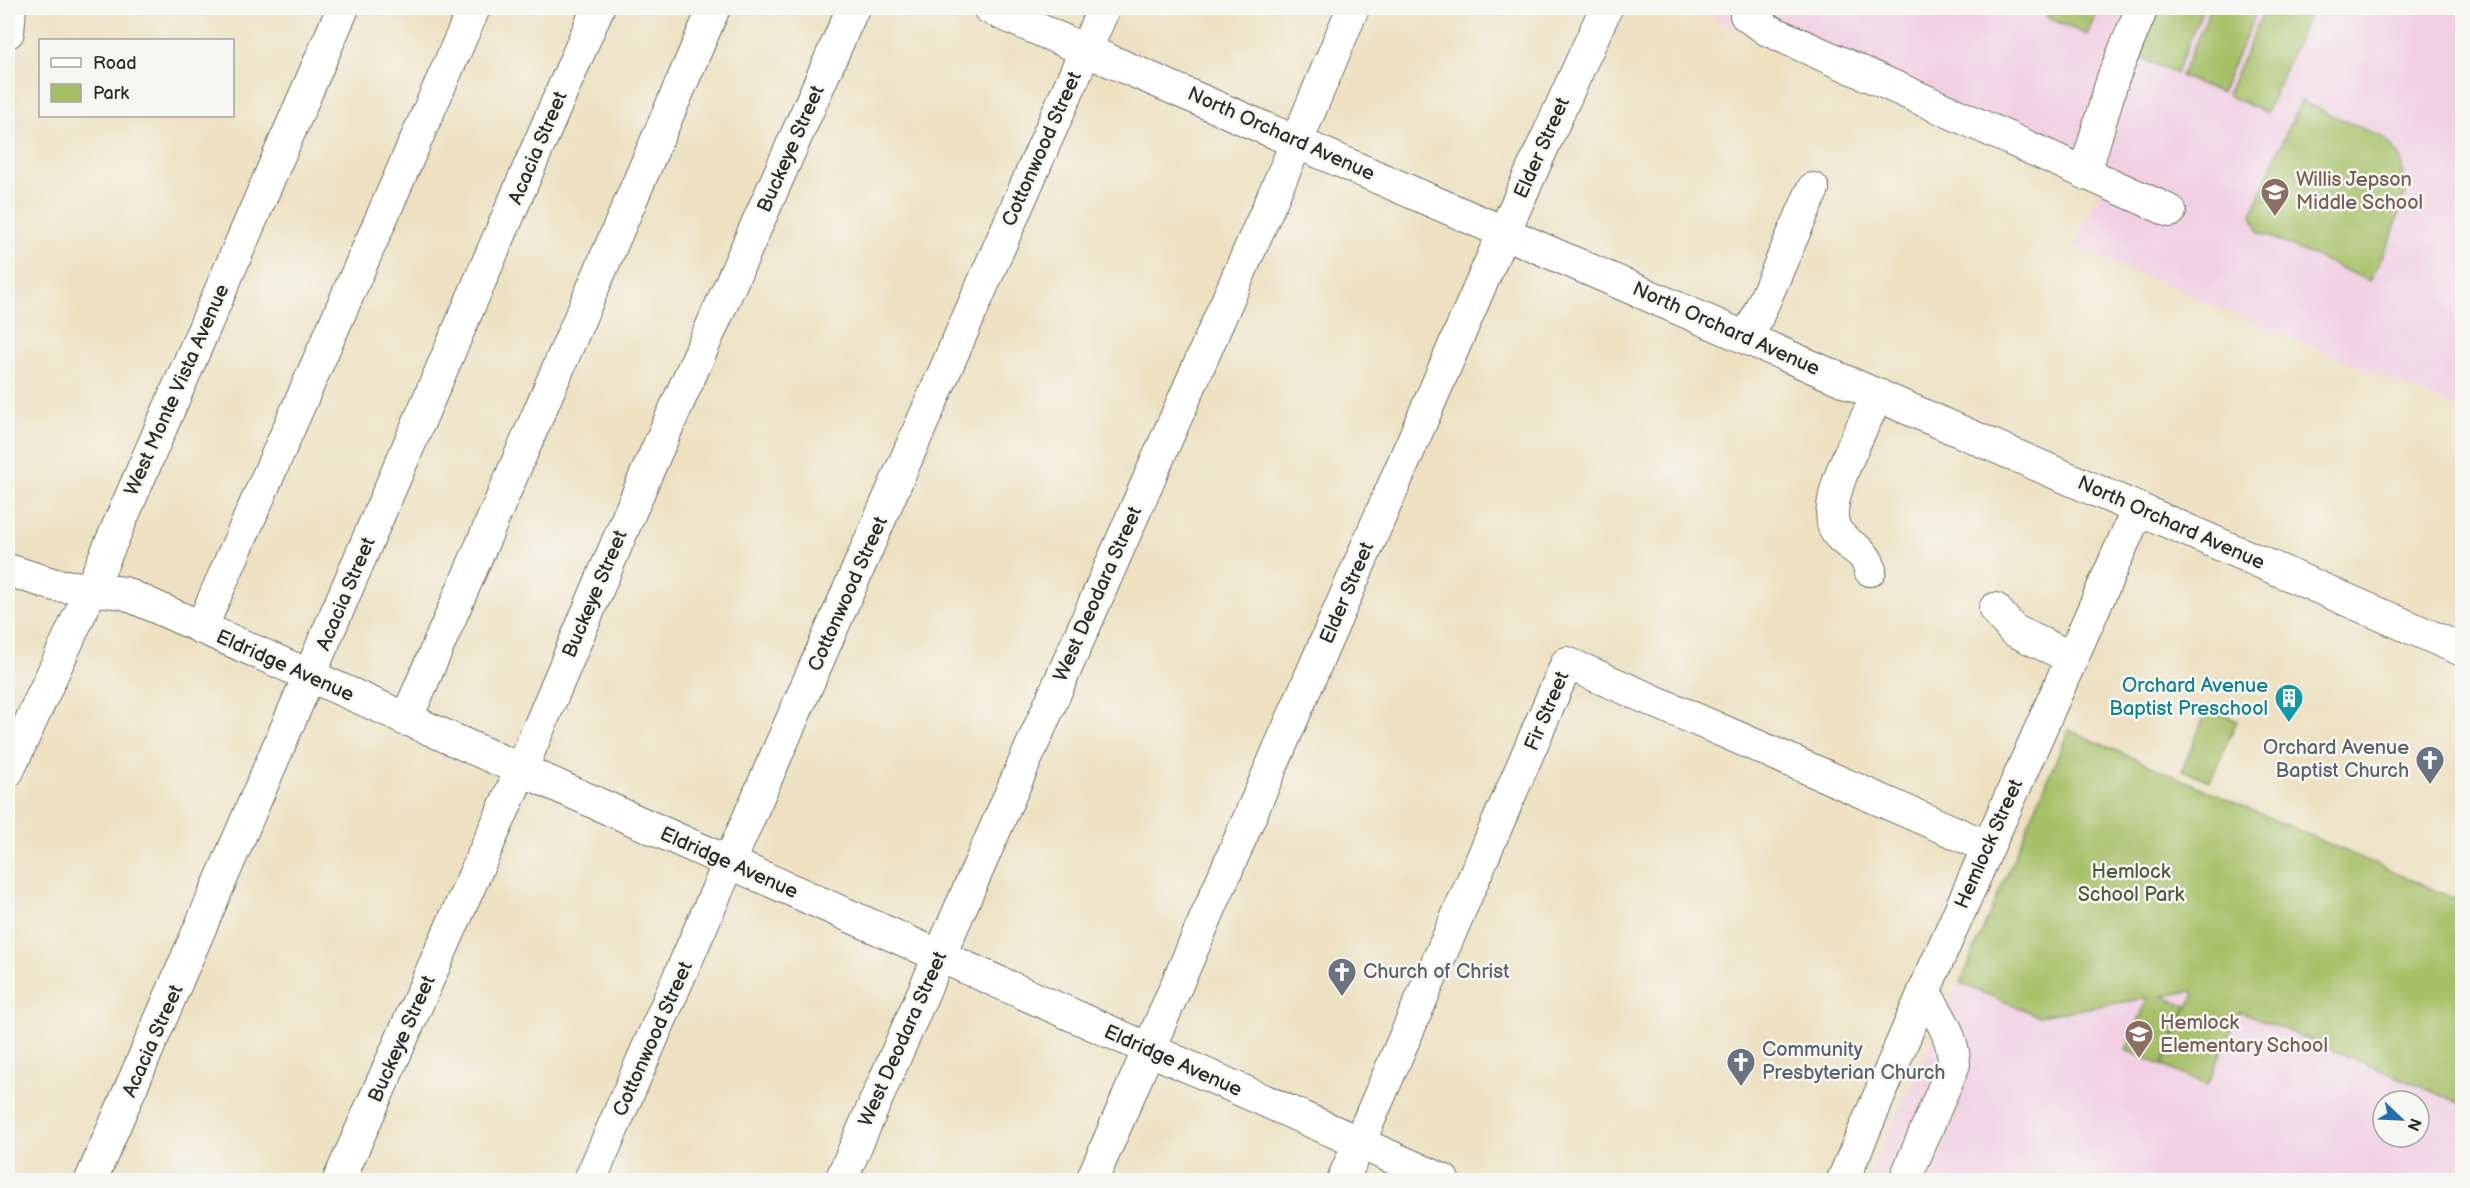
<svg xmlns="http://www.w3.org/2000/svg" width="2470" height="1188" font-family="'Balsamiq Sans',sans-serif">
	<rect width="100%" height="100%" fill="#f6f6f2"/>
	<filter id="ink" filterUnits="userSpaceOnUse"><feTurbulence type="fractalNoise" baseFrequency=".0167" numOctaves="2"/><feDisplacementMap in="SourceGraphic" scale="12" xChannelSelector="R" yChannelSelector="G"/><feConvolveMatrix kernelMatrix="1 2 1 2 8 2 1 2 1" color-interpolation-filters="sRGB"/></filter>
	<filter id="wash" filterUnits="userSpaceOnUse"><feTurbulence type="fractalNoise" baseFrequency=".008" numOctaves="4" result="noise"/><feDisplacementMap in="SourceGraphic" scale="24" xChannelSelector="R" yChannelSelector="G"/><feGaussianBlur stdDeviation="1.35" result="paint"/><feColorMatrix in="noise" values="0 0 0 0 0 0 0 0 0 0 0 0 0 0 0 0 0 1.4 0 .05"/><feComposite in="paint" operator="in"/></filter>
	<g filter="url(#wash)">
		<rect width="100%" height="100%" fill="#ede1c1"/>
		<!-- built -->
		<g fill="#f1d0e3" fill-rule="evenodd">
			<path d="M 1689,8 L 2462,8 L 2462,410 L 2075,246 L 2101,188 Z"/>
			<path d="M 1960,983 L 2039,1016 L 2191,991 L 2462,1104 L 2462,1180 L 1867,1180 ZM 2383,1101 L 2419,1101 L 2419,1137 L 2383,1137 Z"/>
		</g>
		<!-- green -->
		<g fill="#a6c066" stroke="#687648" stroke-width="1.5">
			<path d="M 2051,8 L 2099,8 L 2087,35 L 2046,17 Z"/>
			<path d="M 2157,8 L 2203,8 L 2176,74 L 2137,56 Z"/>
			<path d="M 2211,8 L 2258,8 L 2221,93 L 2181,76 Z"/>
			<path d="M 2265,8 L 2312,8 L 2266,113 L 2227,95 Z"/>
			<path d="M 2301,101 L 2386,139 L 2401,160 L 2405,195 L 2392,236 L 2370,281 L 2259,232 L 2252,215 L 2277,153 Z"/>
			<path d="M 2208,708 L 2237,721 L 2210,781 L 2182,770 Z"/>
			<path d="M 2069,730 L 2462,902 L 2462,1104 L 2240,1011 L 2207,1085 L 2163,1066 L 2194,993 L 2191,991 L 2163,996 L 2187,1006 L 2161,1065 L 2126,1050 L 2148,998 L 2039,1016 L 1960,983 Z"/>
		</g>
	</g>
	<g filter="url(#ink)">
		<g fill="none" stroke-linecap="round" stroke-linejoin="round">
			<!-- minor casing -->
			<g stroke="#6f6b60" stroke-width="34">
				<g id="minor">
					<path d="M 989,8 L 2462,650"/>
					<path d="M 1746,15 L 1768,30 L 2170,211"/>
					<path d="M 8,32 L 10,8"/>
					<path d="M 2085,173 L 2113,78 L 2142,8"/>
					<path d="M 1748,338 L 1813,189"/>
					<path d="M 8,570 L 55,585 L 124,593 L 1443,1180"/>
					<path d="M 1870,570 C 1867,548 1844,547 1835,529 C 1821,500 1864,424 1878,395"/>
					<path d="M 1995,609 L 2013,630 L 2072,658"/>
					<path d="M 201,628 L 474,8"/>
					<path d="M 406,720 L 714,8"/>
					<path d="M 8,771 L 84,605 L 343,8"/>
					<path d="M 91,1180 L 598,8"/>
					<path d="M 339,1180 L 521,770 L 645,477 L 853,8"/>
					<path d="M 590,1180 L 1104,8"/>
					<path d="M 841,1180 L 1286,167 L 1353,8"/>
					<path d="M 1092,1180 L 1494,254 L 1606,8"/>
					<path d="M 1343,1180 L 1567,663 L 1988,847"/>
					<path d="M 1843,1180 L 1930,978 L 2138,509"/>
					<path d="M 1905,1180 L 1954,1064 C 1954,1036 1938,1015 1924,991"/>
				</g>
			</g>
			<!-- minor -->
			<use href="#minor" stroke="#fff" stroke-width="32"/>
		</g>
	</g>
	<!-- icons -->
	<defs>
		<g id="school-pin" transform="scale(1.5)"><path d="M0 17L-7.5 6A9.5 9.5 0 1 1 7.5 6Z" fill="#8d6e63" stroke="#f6f6f2"/><path d="M0-5L7-2L0 1L-7-2ZM-4 1L0 2.5L4 1V4Q0 6-4 4Z" fill="#fff"/></g>
		<g id="building-pin" transform="scale(1.5)"><path d="M0 17L-7.5 6A9.5 9.5 0 1 1 7.5 6Z" fill="#0f9aa8" stroke="#f6f6f2"/><path d="M-4-6H4V6H1V3H-1V6H-4ZM-2.5-4.3h1.7v1.8h-1.7ZM.8-4.3h1.7v1.8H.8ZM-2.5-1h1.7V.8h-1.7ZM.8-1h1.7V.8H.8Z" fill="#fff"/></g>
		<g id="church-pin" transform="scale(1.5)"><path d="M0 17L-7.5 6A9.5 9.5 0 1 1 7.5 6Z" fill="#6b7280" stroke="#f6f6f2"/><path d="M-1.2-6h2.4v3.5h3.3v2.4h-3.3V6h-2.4V-.1h-3.3v-2.4h3.3Z" fill="#fff"/></g>
	</defs>
	<g fill-rule="evenodd">
		<use href="#school-pin" x="2275" y="192"/>
		<use href="#building-pin" x="2289" y="698"/>
		<use href="#church-pin" x="2430" y="760"/>
		<use href="#church-pin" x="1342" y="972"/>
		<use href="#school-pin" x="2139" y="1034"/>
		<use href="#church-pin" x="1741" y="1062"/>
	</g>
	<g text-anchor="middle" dominant-baseline="central" stroke-width="5" stroke-linejoin="round" paint-order="stroke">
		<!-- street labels -->
		<g font-size="20" fill="#2b2b2b" stroke="#f6f6f2">
			<text transform="translate(1281 134) rotate(24)">North Orchard Avenue</text>
			<text transform="translate(538 148) rotate(-67)">Acacia Street</text>
			<text transform="translate(1542 148) rotate(-66)">Elder Street</text>
			<text transform="translate(791 149) rotate(-66)">Buckeye Street</text>
			<text transform="translate(1042 149) rotate(-66)">Cottonwood Street</text>
			<text transform="translate(1726 329) rotate(24)">North Orchard Avenue</text>
			<text transform="translate(177 390) rotate(-66)">West Monte Vista Avenue</text>
			<text transform="translate(2171 523) rotate(24)">North Orchard Avenue</text>
			<text transform="translate(1347 593) rotate(-67)">Elder Street</text>
			<text transform="translate(346 594) rotate(-67)">Acacia Street</text>
			<text transform="translate(595 594) rotate(-67)">Buckeye Street</text>
			<text transform="translate(848 594) rotate(-66)">Cottonwood Street</text>
			<text transform="translate(1098 594) rotate(-66)">West Deodara Street</text>
			<text transform="translate(285 666) rotate(24)">Eldridge Avenue</text>
			<text transform="translate(1547 711) rotate(-67)">Fir Street</text>
			<text transform="translate(1989 844) rotate(-66)">Hemlock Street</text>
			<text transform="translate(729 863) rotate(24)">Eldridge Avenue</text>
			<text transform="translate(402 1039) rotate(-66)">Buckeye Street</text>
			<text transform="translate(653 1039) rotate(-66)">Cottonwood Street</text>
			<text transform="translate(903 1039) rotate(-66)">West Deodara Street</text>
			<text transform="translate(153 1041) rotate(-66)">Acacia Street</text>
			<text transform="translate(1173 1061) rotate(24)">Eldridge Avenue</text>
		</g>
		<!-- education labels -->
		<g font-size="20" fill="#785e54" stroke="#f6f6f2" text-anchor="start">
			<text x="2296" y="180">Willis Jepson<tspan x="2296" dy="23">Middle School</tspan></text>
			<text x="2160" y="1023">Hemlock<tspan x="2160" dy="23">Elementary School</tspan></text>
		</g>
		<!-- culture labels -->
		<g font-size="20" fill="#0d838f" stroke="#f6f6f2" text-anchor="end">
			<text x="2268" y="686">Orchard Avenue<tspan x="2268" dy="23">Baptist Preschool</tspan></text>
		</g>
		<!-- worship labels -->
		<g font-size="20" fill="#5b616d" stroke="#f6f6f2" text-anchor="start">
			<text x="2409" y="748" text-anchor="end">Orchard Avenue<tspan x="2409" dy="23">Baptist Church</tspan></text>
			<text x="1363" y="972">Church of Christ</text>
			<text x="1762" y="1050">Community<tspan x="1762" dy="23">Presbyterian Church</tspan></text>
		</g>
		<!-- park labels -->
		<g font-size="20" fill="#50583d" stroke="#f6f6f2">
			<text x="2131" y="872">Hemlock<tspan x="2131" dy="23">School Park</tspan></text>
		</g>
	</g>
	<!-- margin -->
	<rect width="2470" height="1188" fill="none" stroke="#f6f6f2" stroke-width="30"/>
	<!-- legend -->
	<rect x="39" y="39" width="195" height="78" fill="#f6f6f2" stroke="#a5a5a2" stroke-width="1.5"/>
	<rect x="51" y="58" width="30" height="9" fill="#ffffff" stroke="#a5a5a2" stroke-width="1.5"/>
	<text x="93" y="69" font-size="18" fill="#2b2b2b">Road</text>
	<rect x="51" y="84" width="30" height="18" fill="#a6c066" stroke="#a5a5a2" stroke-width="1.5"/>
	<text x="93" y="99" font-size="18" fill="#2b2b2b">Park</text>
	<!-- north arrow -->
	<g transform="translate(2401 1119) rotate(113)"><circle r="28" fill="#f6f6f2" stroke="#a5a5a2" stroke-width="1.5"/>
	<path d="M0-4.5L10 22L0 15L-10 22Z" fill="#1f6fb2"/>
	<text y="-9" font-size="16" font-weight="bold" text-anchor="middle" fill="#2b2b2b">N</text>
	</g>
</svg>
